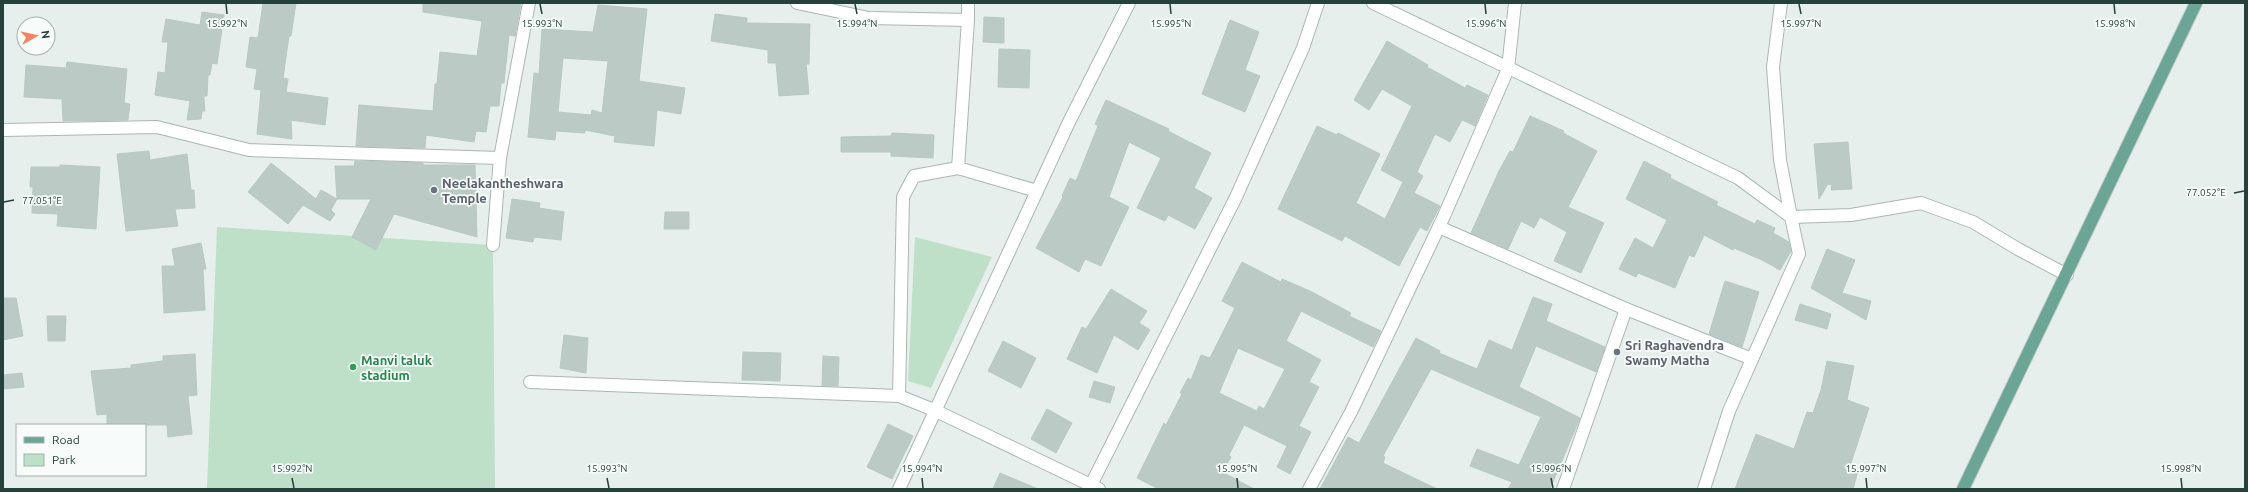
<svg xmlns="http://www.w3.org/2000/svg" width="2248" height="492" font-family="Ubuntu,sans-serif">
	<rect width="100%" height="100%" fill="#e6efeb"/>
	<!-- green -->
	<g fill="#bfe0c8">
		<path d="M 217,227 L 493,245 L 495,489 L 207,489 Z"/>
		<path d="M 915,237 L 992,257 L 931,388 L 908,381 Z"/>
	</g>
	<!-- building -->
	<g fill="#bbcac4" stroke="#b8c9c2" fill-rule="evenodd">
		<path d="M 263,3 L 296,3 L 291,36 L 289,36 L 283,78 L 288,79 L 286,92 L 328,98 L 325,125 L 291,120 L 292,139 L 257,134 L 261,90 L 254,89 L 257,69 L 246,67 L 250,37 L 258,38 Z"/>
		<path d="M 423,3 L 521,3 L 515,36 L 509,35 L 504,83 L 501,83 L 499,106 L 490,106 L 486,132 L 476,131 L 474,142 L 426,135 L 425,148 L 356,146 L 359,105 L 433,111 L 435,84 L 437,84 L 440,52 L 477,56 L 482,21 L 423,12 Z"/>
		<path d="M 598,5 L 647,9 L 639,81 L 685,88 L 681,114 L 657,110 L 654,146 L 614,142 L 615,136 L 585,130 L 585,133 L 556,131 L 555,140 L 528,137 L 534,73 L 539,74 L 542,29 L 593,32 ZM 563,58 L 608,61 L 602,113 L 592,110 L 591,115 L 558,112 Z"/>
		<path d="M 202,12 L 224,15 L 217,64 L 212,63 L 210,75 L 208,75 L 207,96 L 204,96 L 204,100 L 205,111 L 202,111 L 201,119 L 187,120 L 190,101 L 155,95 L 158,72 L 165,73 L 168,42 L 162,42 L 166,19 L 200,25 Z"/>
		<path d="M 715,14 L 747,18 L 747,23 L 810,24 L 809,64 L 806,64 L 809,94 L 779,96 L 776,63 L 768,63 L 768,50 L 711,41 Z"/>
		<path d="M 984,17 L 1004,18 L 1004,43 L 983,42 Z"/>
		<path d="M 1230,20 L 1259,32 L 1245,70 L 1260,76 L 1245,112 L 1202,94 Z"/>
		<path d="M 1387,41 L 1428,65 L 1427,67 L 1465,88 L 1467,85 L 1488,95 L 1475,126 L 1462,120 L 1450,142 L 1435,134 L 1417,172 L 1423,176 L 1414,193 L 1440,206 L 1427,231 L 1420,227 L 1399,266 L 1345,236 L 1342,241 L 1278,209 L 1317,126 L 1337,135 L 1338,133 L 1380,154 L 1356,203 L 1385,219 L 1403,182 L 1381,170 L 1412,106 L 1382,89 L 1369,110 L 1354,100 Z"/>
		<path d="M 999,49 L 1030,50 L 1029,88 L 998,87 Z"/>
		<path d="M 67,62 L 127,69 L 124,103 L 130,104 L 128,120 L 63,121 L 62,99 L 24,97 L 26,65 L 66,68 Z"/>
		<path d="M 1106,100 L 1169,129 L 1168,131 L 1211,153 L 1194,188 L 1212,198 L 1195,229 L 1168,215 L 1165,221 L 1137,208 L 1161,158 L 1129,142 L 1109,197 L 1129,207 L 1101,266 L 1085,259 L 1079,272 L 1036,248 L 1063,197 L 1062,196 L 1070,178 L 1076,181 L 1098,126 L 1095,124 Z"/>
		<path d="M 1530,116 L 1564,131 L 1563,133 L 1597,151 L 1568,207 L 1604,223 L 1581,273 L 1554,261 L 1567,232 L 1540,217 L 1534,228 L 1521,221 L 1508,249 L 1471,233 L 1499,171 L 1510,151 L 1513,152 Z"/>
		<path d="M 892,133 L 934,135 L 933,158 L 891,156 L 891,152 L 841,152 L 841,137 L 891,136 Z"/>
		<path d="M 1848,142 L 1852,189 L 1831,190 L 1832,185 L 1828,184 L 1819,199 L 1814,144 Z"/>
		<path d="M 149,151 L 150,160 L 187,154 L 191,190 L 194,190 L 195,208 L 175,209 L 178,226 L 126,231 L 117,154 Z"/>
		<path d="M 355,161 L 423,163 L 423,165 L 475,165 L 477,237 L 394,214 L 376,250 L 352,237 L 371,199 L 337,199 L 335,166 L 354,166 Z"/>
		<path d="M 1644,161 L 1671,175 L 1670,178 L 1718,202 L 1716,205 L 1755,224 L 1757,220 L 1775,228 L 1773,233 L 1789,242 L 1791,251 L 1780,270 L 1762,260 L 1734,248 L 1733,250 L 1704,235 L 1694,257 L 1689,255 L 1675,288 L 1638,273 L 1636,277 L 1619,269 L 1635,238 L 1653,248 L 1667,220 L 1626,199 Z"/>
		<path d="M 271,163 L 316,199 L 321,190 L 337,199 L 331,210 L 335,214 L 330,221 L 303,205 L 288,224 L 248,192 Z"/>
		<path d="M 60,165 L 100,167 L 96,229 L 57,226 L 58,214 L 32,213 L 33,187 L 30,187 L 31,167 L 60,167 Z"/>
		<path d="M 512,199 L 540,203 L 539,208 L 564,212 L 561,240 L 534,237 L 533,242 L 506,238 Z"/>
		<path d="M 665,212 L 689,212 L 689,229 L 664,229 Z"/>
		<path d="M 201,243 L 206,269 L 203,269 L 205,310 L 164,313 L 162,266 L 175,266 L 172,249 Z"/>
		<path d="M 1827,249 L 1855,260 L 1842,293 L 1871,301 L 1866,320 L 1811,288 Z"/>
		<path d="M 1242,262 L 1281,282 L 1282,279 L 1310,291 L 1351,313 L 1349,316 L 1381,331 L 1373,347 L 1301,311 L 1286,341 L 1321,360 L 1309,382 L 1319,387 L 1299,426 L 1311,432 L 1290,474 L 1277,467 L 1287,446 L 1244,425 L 1229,455 L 1231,457 L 1222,472 L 1254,489 L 1159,489 L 1137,478 L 1164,423 L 1166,425 L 1182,394 L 1180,393 L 1188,378 L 1191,380 L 1201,355 L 1210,358 L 1235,308 L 1222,301 ZM 1238,348 L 1285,369 L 1264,409 L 1259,406 L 1257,411 L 1219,393 Z"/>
		<path d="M 1725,281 L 1759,292 L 1742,347 L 1709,334 Z"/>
		<path d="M 1111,289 L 1147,311 L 1139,323 L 1150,330 L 1138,350 L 1114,335 L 1097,373 L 1067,359 L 1082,327 L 1086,329 Z"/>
		<path d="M 1533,297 L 1552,304 L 1546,321 L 1605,347 L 1596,372 L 1536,346 L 1519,387 L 1580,418 L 1550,489 L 1508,489 L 1512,482 L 1470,466 L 1477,449 L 1519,465 L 1541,417 L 1431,369 L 1383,456 L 1385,457 L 1383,463 L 1437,489 L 1320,489 L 1348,437 L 1359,443 L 1416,338 L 1440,351 L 1439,353 L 1477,369 L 1489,340 L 1512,350 Z"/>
		<path d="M 3,298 L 16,298 L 23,336 L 3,340 Z"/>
		<path d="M 1800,304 L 1831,314 L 1827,329 L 1795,320 Z"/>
		<path d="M 47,316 L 66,316 L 65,341 L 48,341 Z"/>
		<path d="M 564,335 L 588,338 L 586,373 L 560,368 Z"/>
		<path d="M 1003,341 L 1036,358 L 1021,388 L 988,371 Z"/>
		<path d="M 743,352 L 781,353 L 780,381 L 742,380 Z"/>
		<path d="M 195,354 L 197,395 L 188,396 L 192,434 L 168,437 L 167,425 L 107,425 L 107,414 L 97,415 L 91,371 L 131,368 L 131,365 L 163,361 L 163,356 Z"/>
		<path d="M 823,356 L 839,357 L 838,386 L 822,386 Z"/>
		<path d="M 1827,361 L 1854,366 L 1847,400 L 1869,408 L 1849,469 L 1858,471 L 1853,489 L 1735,489 L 1756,434 L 1794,449 L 1807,412 L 1813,413 L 1821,390 Z"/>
		<path d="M 22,373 L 24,387 L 3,389 L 3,375 Z"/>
		<path d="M 1094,381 L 1115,387 L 1110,403 L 1089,397 Z"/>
		<path d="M 1047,409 L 1072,423 L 1056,453 L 1031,439 Z"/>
		<path d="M 888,424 L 913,436 L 892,479 L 867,467 Z"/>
		<path d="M 1000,473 L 1038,489 L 993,489 Z"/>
	</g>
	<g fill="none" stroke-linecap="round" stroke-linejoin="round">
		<!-- street casing -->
		<g stroke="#a8b8b2" stroke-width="14">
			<g id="street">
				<path d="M 797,3 L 869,18 L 968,20 L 968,3"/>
				<path d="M 1373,3 L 1738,178 L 1791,217 L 1799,254 L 1729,411 L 1704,489"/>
				<path d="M 1781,3 L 1773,67 L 1780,160 L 1791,217 L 1851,215 L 1921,203 L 1973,222 L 2018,249 L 2067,275"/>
				<path d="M 3,130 L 157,127 L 249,150 L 500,158 L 493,245"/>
				<path d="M 500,158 L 529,3"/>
				<path d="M 958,168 L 1037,191"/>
				<path d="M 1439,227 L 1626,309"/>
				<path d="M 530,382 L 899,396 L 903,197 L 914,176 L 958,168 L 968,20"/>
				<path d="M 899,396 L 934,410 L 1099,489"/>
				<path d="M 899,489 L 1069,122 L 1129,3"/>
				<path d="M 1089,489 L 1236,197 L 1303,48 L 1318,3"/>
				<path d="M 1309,489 L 1351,412 L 1444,216 L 1508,69 L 1515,3"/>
				<path d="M 1563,489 L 1626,309 L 1752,359"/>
			</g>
		</g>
		<!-- primary casing -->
		<g stroke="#c2cac8" stroke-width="14">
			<path id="primary" d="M 1963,489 L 2196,3"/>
		</g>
		<!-- street -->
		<use href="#street" stroke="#fff" stroke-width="12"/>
		<!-- primary -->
		<use href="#primary" stroke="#6aa596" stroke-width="12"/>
	</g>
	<!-- ticks -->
	<path fill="none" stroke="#24423a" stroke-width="1.5" d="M 226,4 L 227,14M 540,4 L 542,14M 855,4 L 857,14M 1170,4 L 1171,14M 1485,4 L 1486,14M 1799,4 L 1801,14M 2114,4 L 2115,14M 2234,193 L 2244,191M 4,202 L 14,200M 292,478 L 294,488M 607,478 L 609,488M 922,478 L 923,488M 1237,478 L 1238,488M 1551,478 L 1553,488M 1866,478 L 1867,488M 2181,478 L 2182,488"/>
	<!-- markers -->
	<g fill="#6b7280" stroke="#f7fbf9" stroke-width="1.5">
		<circle cx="434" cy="190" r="4"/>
		<circle cx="1617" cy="352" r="4"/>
	</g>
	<circle fill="#2e9e5b" stroke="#f7fbf9" stroke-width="1.5" cx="353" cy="367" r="4"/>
	<g text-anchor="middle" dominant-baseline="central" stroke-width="3.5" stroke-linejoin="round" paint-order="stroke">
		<!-- worship labels -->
		<g font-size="13" font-weight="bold" fill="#5b616d" stroke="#f7fbf9" text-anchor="start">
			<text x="442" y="183">Neelakantheshwara<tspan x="442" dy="15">Temple</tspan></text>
			<text x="1625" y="345">Sri Raghavendra<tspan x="1625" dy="15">Swamy Matha</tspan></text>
		</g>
		<!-- leisure labels -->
		<g font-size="13" font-weight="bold" fill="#27864d" stroke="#f7fbf9" text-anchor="start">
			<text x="361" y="360">Manvi taluk<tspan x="361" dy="15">stadium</tspan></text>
		</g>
	</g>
	<g font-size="10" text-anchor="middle" fill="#24423a" stroke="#f7fbf9" stroke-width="3.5" stroke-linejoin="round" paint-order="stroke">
		<text x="227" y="27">15.992°N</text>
		<text x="542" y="27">15.993°N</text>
		<text x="857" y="27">15.994°N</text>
		<text x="1171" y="27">15.995°N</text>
		<text x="1486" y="27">15.996°N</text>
		<text x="1801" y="27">15.997°N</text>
		<text x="2115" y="27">15.998°N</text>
		<text x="2206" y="196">77.052°E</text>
		<text x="42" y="204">77.051°E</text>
		<text x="292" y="472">15.992°N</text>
		<text x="607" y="472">15.993°N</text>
		<text x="922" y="472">15.994°N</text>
		<text x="1237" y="472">15.995°N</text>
		<text x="1551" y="472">15.996°N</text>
		<text x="1866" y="472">15.997°N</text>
		<text x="2181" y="472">15.998°N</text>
	</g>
	<!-- border -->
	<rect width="2248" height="492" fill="none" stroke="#24423a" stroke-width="8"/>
	<!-- legend -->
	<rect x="16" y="424" width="130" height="52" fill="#f7fbf9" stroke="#a3b1ad"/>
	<rect x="24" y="437" width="20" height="6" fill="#6aa596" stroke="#a3b1ad"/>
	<text x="52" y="444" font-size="12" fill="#24423a">Road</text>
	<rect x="24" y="454" width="20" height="12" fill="#bfe0c8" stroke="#a3b1ad"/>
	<text x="52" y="464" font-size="12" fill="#24423a">Park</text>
	<!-- north arrow -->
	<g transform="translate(36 36) rotate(82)"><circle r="19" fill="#f7fbf9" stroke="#a3b1ad"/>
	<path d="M0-3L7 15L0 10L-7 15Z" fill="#f4845f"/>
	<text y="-6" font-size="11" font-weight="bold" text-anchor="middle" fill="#24423a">N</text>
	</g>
</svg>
